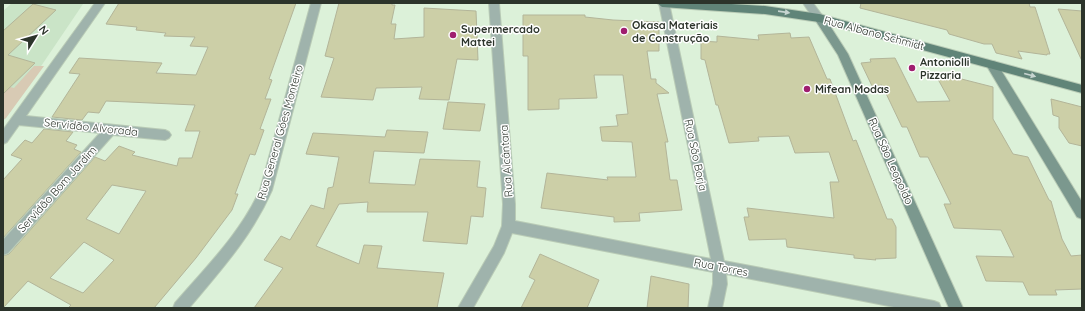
<svg xmlns="http://www.w3.org/2000/svg" width="1085" height="311" font-family="Quicksand,sans-serif">
	<rect width="100%" height="100%" fill="#dcf1d9"/>
	<!-- built -->
	<path fill="#cae4c7" d="M 12,3 L 83,4 L 6,118 L 3,120 L 3,11 Z"/>
	<!-- green -->
	<path fill="#d8cab4" d="M 34,66 L 44,66 L 6,118 L 3,120 L 3,85 L 14,88 Z"/>
	<!-- building -->
	<g fill="#cccfa7" stroke="#b3b599" fill-rule="evenodd">
		<path d="M 119,3 L 296,3 L 269,79 L 272,80 L 265,99 L 271,99 L 260,129 L 264,130 L 255,155 L 250,154 L 235,194 L 238,194 L 232,210 L 196,258 L 154,308 L 68,308 L 71,305 L 28,281 L 3,308 L 3,256 L 9,254 L 95,157 L 105,161 L 119,146 L 135,152 L 132,155 L 177,166 L 179,158 L 192,158 L 200,131 L 185,131 L 195,105 L 106,101 L 99,113 L 88,112 L 82,120 L 52,117 L 80,74 L 69,73 L 79,58 L 162,63 L 156,73 L 196,75 L 208,47 L 190,46 L 195,37 L 164,36 L 166,33 L 136,30 L 137,27 L 106,24 ZM 112,185 L 146,191 L 119,234 L 86,219 ZM 84,242 L 114,260 L 83,293 L 50,278 Z"/>
		<path d="M 339,3 L 392,3 L 392,5 L 395,5 L 391,24 L 396,24 L 394,39 L 424,37 L 424,8 L 476,11 L 478,60 L 457,59 L 449,100 L 419,99 L 422,87 L 376,88 L 373,100 L 321,97 L 334,58 L 325,56 Z"/>
		<path d="M 861,3 L 1029,3 L 1030,7 L 1035,7 L 1050,54 L 1047,54 L 1047,55 L 1018,51 L 1022,59 L 996,53 L 992,44 L 984,44 L 949,34 L 947,30 L 860,8 Z"/>
		<path d="M 33,4 L 56,10 L 8,55 L 35,63 L 3,94 L 3,31 Z"/>
		<path d="M 1058,9 L 1082,11 L 1082,61 Z"/>
		<path d="M 523,15 L 585,15 L 585,17 L 613,20 L 659,22 L 659,51 L 647,51 L 651,79 L 656,79 L 656,83 L 669,93 L 657,94 L 668,142 L 665,142 L 670,180 L 677,180 L 682,210 L 639,213 L 640,221 L 614,222 L 614,217 L 541,208 L 547,173 L 608,180 L 607,177 L 636,177 L 632,142 L 602,141 L 600,127 L 618,126 L 616,115 L 628,114 L 623,75 L 594,75 L 597,98 L 559,99 L 559,109 L 528,110 L 528,56 L 523,56 Z"/>
		<path d="M 790,33 L 791,38 L 809,37 L 827,79 L 830,79 L 853,141 L 856,140 L 887,219 L 892,219 L 896,227 L 896,258 L 875,259 L 876,260 L 854,258 L 854,255 L 787,247 L 786,239 L 749,240 L 744,217 L 749,217 L 747,208 L 834,218 L 830,182 L 839,182 L 829,152 L 795,153 L 789,136 L 758,137 L 759,141 L 729,143 L 718,105 L 716,105 L 705,60 L 701,59 L 701,41 L 717,42 L 717,36 L 759,40 L 758,35 Z"/>
		<path d="M 895,58 L 917,102 L 950,101 L 934,72 L 993,87 L 993,119 L 1013,154 L 1028,157 L 1049,200 L 1051,201 L 1062,239 L 1071,256 L 1082,255 L 1082,289 L 1055,290 L 1057,295 L 1029,295 L 1023,282 L 986,281 L 976,256 L 1014,257 L 1001,230 L 954,228 L 944,204 L 951,204 L 928,157 L 920,157 L 907,127 L 902,127 L 882,85 L 872,86 L 861,63 L 871,62 L 870,59 Z"/>
		<path d="M 1051,99 L 1082,107 L 1082,146 L 1069,143 L 1059,128 L 1059,117 L 1053,115 Z"/>
		<path d="M 448,102 L 485,104 L 480,131 L 443,129 Z"/>
		<path d="M 44,129 L 73,132 L 66,141 L 77,145 L 74,149 L 81,152 L 3,238 L 3,180 L 22,159 L 11,155 L 25,140 L 32,143 Z"/>
		<path d="M 387,130 L 428,132 L 424,153 L 374,151 L 369,183 L 415,185 L 420,159 L 480,161 L 477,187 L 486,188 L 483,217 L 471,216 L 467,244 L 423,241 L 428,212 L 367,212 L 368,202 L 339,204 L 316,246 L 359,264 L 364,245 L 382,246 L 377,268 L 444,273 L 437,308 L 254,308 L 283,268 L 264,260 L 281,236 L 290,240 L 311,205 L 324,209 L 328,188 L 333,187 L 339,157 L 306,154 L 313,133 L 385,137 Z"/>
		<path d="M 540,254 L 599,280 L 587,308 L 521,308 L 535,280 L 529,277 Z"/>
		<path d="M 651,276 L 689,284 L 688,308 L 647,308 Z"/>
	</g>
	<g fill="none" stroke-linecap="round" stroke-linejoin="round">
		<!-- street casing -->
		<g stroke="#b9cbb6" stroke-width="2">
			<g id="street">
				<path d="M 95,3 L 105,3 L 26,116 L 165,130 L 169,132 L 171,135 L 169,138 L 165,140 L 113,135 L 8,253 L 3,255 L 3,240 L 100,133 L 19,125 L 7,142 L 3,144 L 3,130 Z"/>
				<path d="M 311,3 L 321,3 L 272,190 C 252,236 221,270 189,308 L 173,308 L 175,303 C 206,267 240,234 260,190 Z"/>
				<path d="M 489,3 L 499,3 L 515,204 L 515,221 L 711,259 L 659,3 L 669,3 L 724,261 L 934,301 L 939,303 L 941,308 L 899,308 L 726,274 L 727,284 L 722,308 L 708,308 L 713,284 L 713,272 L 512,233 L 504,253 L 473,308 L 458,308 L 494,246 L 502,226 L 503,204 Z"/>
				<path d="M 803,3 L 813,3 L 824,18 L 823,21 L 815,21 Z"/>
			</g>
		</g>
		<!-- secondary casing -->
		<g stroke="#b9cbb6" stroke-width="2">
			<g id="secondary">
				<path d="M 819,14 L 823,15 L 848,54 L 963,308 L 949,308 L 838,55 L 814,18 Z"/>
				<path d="M 992,61 L 996,62 L 1082,202 L 1082,219 L 1077,217 L 988,68 L 987,65 Z"/>
			</g>
		</g>
		<!-- primary casing -->
		<g stroke="#b9cbb6" stroke-width="2">
			<path id="primary" d="M 657,3 L 715,3 L 765,6 L 819,14 L 1082,85 L 1082,93 L 819,22 L 765,14 L 662,7 Z"/>
		</g>
		<!-- street -->
		<use href="#street" fill="#9fb3ac" fill-rule="evenodd"/>
		<!-- secondary -->
		<use href="#secondary" fill="#7b988e" fill-rule="evenodd"/>
		<!-- primary -->
		<use href="#primary" fill="#608478" fill-rule="evenodd"/>
	</g>
	<!-- one-way arrows -->
	<defs><path id="oneway-solid" d="M-6-.8H1V-3.2L6.5 0L1 3.2V.8H-6Z"/></defs>
	<g fill="#c7d4d0">
		<use href="#oneway-solid" transform="translate(784 12) rotate(8)"/>
		<use href="#oneway-solid" transform="translate(1030 75) rotate(15)"/>
	</g>
	<!-- markers -->
	<g fill="#9f1e6f" stroke="#fff" stroke-width="1.5">
		<circle cx="624" cy="31" r="4"/>
		<circle cx="453" cy="35" r="4"/>
		<circle cx="912" cy="68" r="4"/>
		<circle cx="807" cy="89" r="4"/>
	</g>
	<g text-anchor="middle" dominant-baseline="central" stroke-width="3" stroke-linejoin="round" paint-order="stroke">
		<!-- poi labels -->
		<g font-size="11" font-weight="bold" fill="#2c342b" stroke="#fff" text-anchor="start">
			<text x="632" y="25">Okasa Materiais<tspan x="632" dy="13">de Construção</tspan></text>
			<text x="461" y="29">Supermercado<tspan x="461" dy="13">Mattei</tspan></text>
			<text x="920" y="62">Antoniolli<tspan x="920" dy="13">Pizzaria</tspan></text>
			<text x="815" y="89">Mifean Modas</text>
		</g>
		<!-- street labels -->
		<g font-size="11" fill="#2c342b" stroke="#fff">
			<text transform="translate(874 33) rotate(15)">Rua Albano Schmidt</text>
			<text transform="translate(91 127) rotate(6)">Servidão Alvorada</text>
			<text transform="translate(280 132) rotate(-74)">Rua General Góes Monteiro</text>
			<text transform="translate(696 155) rotate(78)">Rua São Borja</text>
			<text transform="translate(506 161) rotate(-94)">Rua Alcântara</text>
			<text transform="translate(891 161) rotate(66)">Rua São Leopoldo</text>
			<text transform="translate(57 189) rotate(-48)">Servidão Bom Jardim</text>
			<text transform="translate(721 267) rotate(11)">Rua Torres</text>
		</g>
	</g>
	<!-- border -->
	<rect width="1085" height="311" fill="none" stroke="#2c342b" stroke-width="8"/>
	<!-- north arrow -->
	<g transform="translate(36 36) rotate(53)" stroke="#ffffff" stroke-width="3" paint-order="stroke">
	<path d="M0-3L7 15L0 10L-7 15Z" fill="#2c342b"/>
	<text y="-6" font-size="11" font-weight="bold" text-anchor="middle" fill="#2c342b">N</text>
	</g>
</svg>
